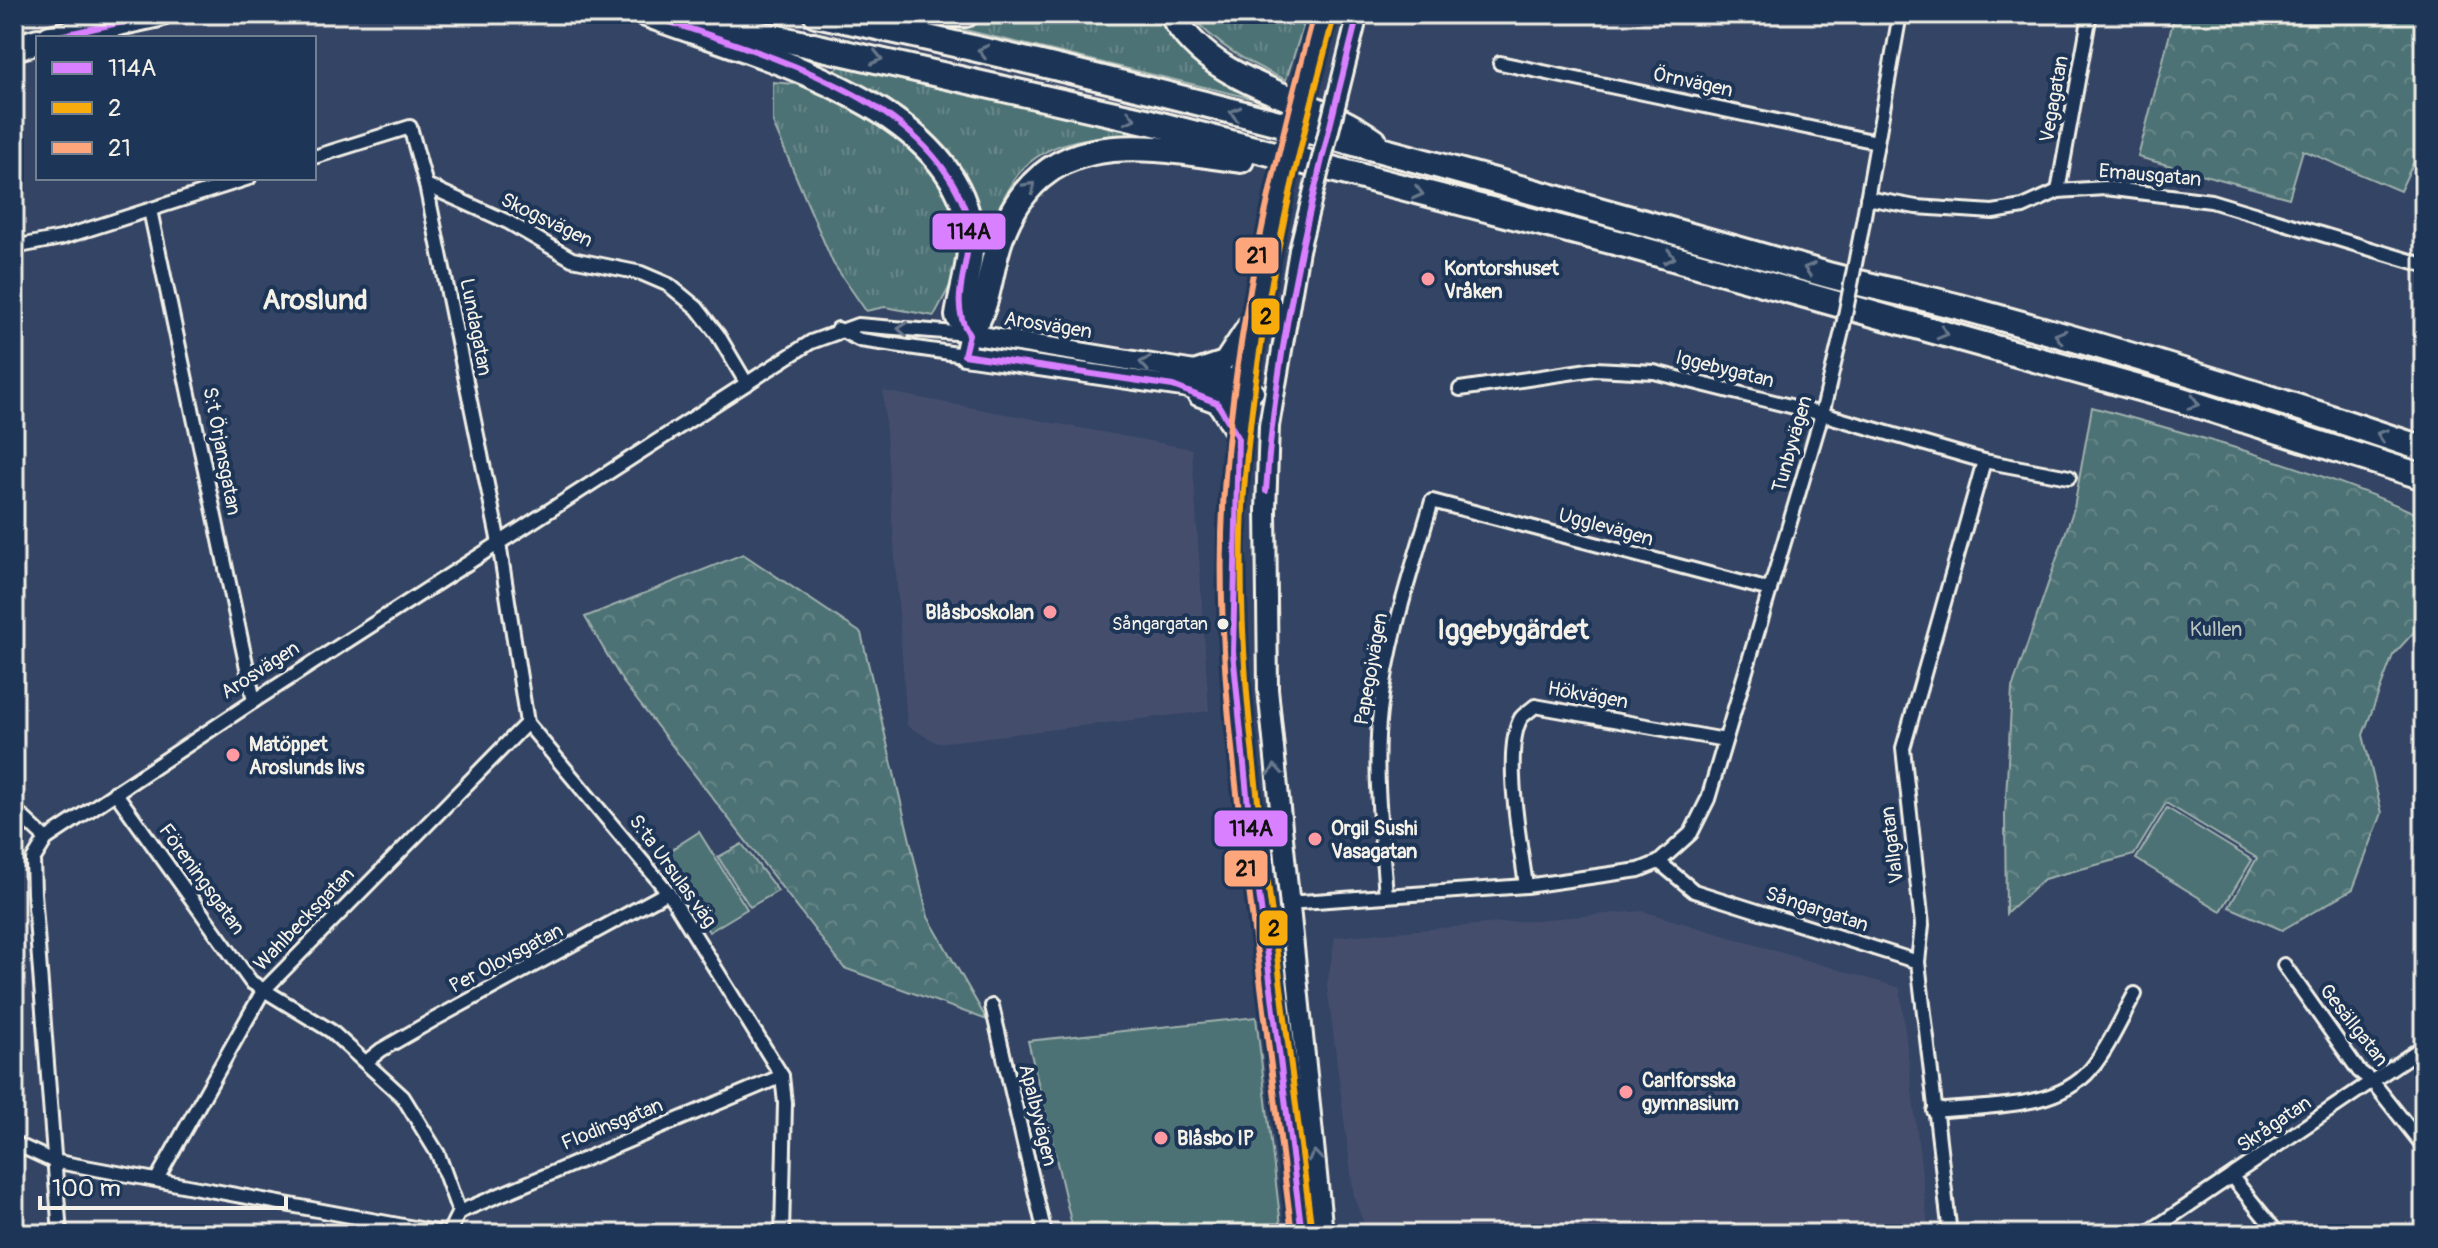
<svg xmlns="http://www.w3.org/2000/svg" width="2438" height="1248" font-family="Pangolin,sans-serif">
	<defs>
		<pattern id="grass-tufts" width="24" height="20" patternUnits="userSpaceOnUse" patternTransform="scale(2)"><rect width="24" height="20" fill="#4d7274"/><path d="M3 7l-1-3M5 7V3M7 7l1-3M15 17l-1-3M17 17v-4M19 17l1-3" fill="none" stroke="#678788"/></pattern>
		<pattern id="forest-crowns" width="20" height="18" patternUnits="userSpaceOnUse" patternTransform="scale(2)"><rect width="20" height="18" fill="#4d7274"/><path d="M2 6a3 3 0 1 1 6 0M12 15a3 3 0 1 1 6 0" fill="none" stroke="#678788"/></pattern>
	</defs>
	<rect width="100%" height="100%" fill="#344464"/>
	<filter id="ink" filterUnits="userSpaceOnUse"><feTurbulence type="fractalNoise" baseFrequency=".0125" numOctaves="2"/><feDisplacementMap in="SourceGraphic" scale="16" xChannelSelector="R" yChannelSelector="G"/><feConvolveMatrix kernelMatrix="1 2 1 2 8 2 1 2 1" color-interpolation-filters="sRGB"/></filter>
	<g filter="url(#ink)">
		<!-- built -->
		<g fill="#444e6d">
			<path d="M 883,391 L 1192,449 L 1209,711 L 937,743 L 907,726 Z"/>
			<path d="M 1642,911 L 1900,988 L 1929,1234 L 1368,1234 L 1354,1197 L 1327,985 L 1335,937 Z"/>
		</g>
		<!-- grass -->
		<g fill="url(#grass-tufts)" stroke="#a0b2ae" stroke-width="2">
			<path d="M 1006,14 L 1153,14 C 1183,53 1217,74 1261,96 L 1259,100 L 948,26 Z"/>
			<path d="M 1190,14 L 1307,14 L 1286,80 C 1250,64 1215,45 1190,14 Z"/>
			<path d="M 840,66 L 1153,135 C 1107,136 1052,134 1019,173 C 1001,194 989,238 978,264 C 979,252 982,238 981,227 C 974,150 891,108 834,71 Z"/>
			<path d="M 773,82 L 815,86 L 885,126 L 924,158 L 947,191 L 960,239 L 952,282 L 934,316 L 885,307 L 866,311 L 833,263 L 773,123 Z"/>
			<path d="M 742,844 L 778,891 L 750,907 L 718,857 Z"/>
		</g>
		<!-- forest -->
		<g fill="url(#forest-crowns)" stroke="#a0b2ae" stroke-width="2">
			<path d="M 2175,14 L 2424,14 L 2424,155 L 2418,153 L 2400,191 L 2303,150 L 2289,198 L 2138,157 Z"/>
			<path d="M 2092,407 C 2205,438 2317,469 2424,517 L 2424,621 L 2393,655 L 2363,735 L 2382,813 L 2353,889 L 2282,930 L 2229,907 L 2257,858 L 2166,803 L 2134,855 L 2044,879 L 2006,914 L 2005,815 L 2012,689 L 2074,508 Z"/>
			<path d="M 743,554 L 861,633 L 928,917 L 987,1020 L 844,968 L 623,682 L 585,617 Z"/>
		</g>
		<!-- pitch -->
		<g fill="#4d7274" stroke="#a0b2ae" stroke-width="2">
			<path d="M 2167,808 L 2252,860 L 2221,911 L 2136,859 Z"/>
			<path d="M 699,832 L 747,909 L 709,932 L 661,856 Z"/>
			<path d="M 1256,1017 L 1282,1234 L 1074,1234 L 1028,1041 Z"/>
		</g>
		<g fill="none" stroke-linecap="round" stroke-linejoin="round">
			<!-- stream -->
			<path stroke="#89a1ae" stroke-width="5" d="M 1462,17 L 1464,14"/>
			<!-- street casing -->
			<g stroke="#f4f1e8" stroke-width="18">
				<g id="street">
					<path d="M 1500,63 L 1877,142"/>
					<path d="M 314,157 L 410,127 L 426,185 L 499,543 L 527,723 L 668,892 L 782,1076 L 785,1103 L 782,1234"/>
					<path d="M 426,185 L 508,222 L 572,259 L 641,273 L 669,285 L 697,308 L 718,335 L 747,384"/>
					<path d="M 2058,191 L 2090,14"/>
					<path d="M 1867,198 L 1916,207 L 1993,212 L 2023,207 L 2058,191 L 2105,188 L 2211,201 L 2424,265"/>
					<path d="M 150,210 L 254,701"/>
					<path d="M 1861,233 L 1900,14"/>
					<path d="M 14,247 L 61,238 L 249,178"/>
					<path d="M 838,329 L 860,340 L 964,355"/>
					<path d="M 1460,389 L 1595,369 L 1654,372 L 1822,414 L 1984,461 L 2069,477"/>
					<path d="M 115,792 L 251,982 L 331,1031 L 403,1097 L 438,1154 L 459,1212 L 448,1234"/>
					<path d="M 14,809 L 46,839"/>
					<path d="M 1659,862 L 1694,891 L 1918,962"/>
					<path d="M 1526,886 C 1521,847 1502,751 1521,718 C 1524,714 1531,710 1535,706 L 1725,740"/>
					<path d="M 1386,896 C 1382,835 1373,772 1380,711 C 1388,640 1412,569 1432,501 L 1770,590"/>
					<path d="M 1287,903 L 1526,886 L 1639,870 L 1659,862 L 1691,833 L 1708,799 L 1822,414 L 1842,331"/>
					<path d="M 2284,965 L 2359,1071 L 2372,1081 L 2424,1147"/>
					<path d="M 992,1006 L 1045,1234"/>
					<path d="M 366,1062 L 381,1050 L 435,1019 L 668,892"/>
					<path d="M 1934,1111 C 1984,1105 2056,1111 2091,1069 C 2109,1047 2121,1019 2135,994"/>
					<path d="M 14,1143 L 53,1161 L 447,1234"/>
					<path d="M 2232,1177 L 2278,1234"/>
					<path d="M 157,1179 L 263,991 L 527,723"/>
					<path d="M 459,1212 L 782,1076"/>
					<path d="M 60,1234 L 34,893 L 33,860 L 46,839 L 254,701 L 811,342 L 858,325 L 968,334"/>
					<path d="M 1950,1234 L 1918,962 L 1922,925 L 1903,748 L 1984,461"/>
					<path d="M 2146,1234 L 2424,1046"/>
				</g>
			</g>
			<!-- secondary casing -->
			<g stroke="#f4f1e8" stroke-width="24">
				<g id="secondary">
					<path d="M 1318,36 L 1324,14"/>
					<path d="M 1350,46 L 1358,14"/>
					<path d="M 1269,237 L 1238,437 L 1233,652 L 1248,805 L 1302,1234"/>
					<path d="M 1299,250 L 1269,426 L 1266,510 L 1268,689 L 1323,1234"/>
					<path d="M 1197,370 L 1224,361 L 1249,323"/>
					<path d="M 1245,390 L 1237,395 L 964,355 L 969,334 L 1225,376 L 1245,390 L 1254,392"/>
					<path d="M 1198,396 L 1217,403 L 1238,437"/>
				</g>
			</g>
			<!-- highway casing -->
			<g stroke="#f4f1e8" stroke-width="30">
				<g id="highway">
					<path d="M 646,14 C 745,52 956,102 970,231 C 973,259 962,289 958,316 L 969,334 C 990,306 989,269 1001,237 C 1043,123 1145,146 1241,160"/>
					<path d="M 672,14 L 1150,122 L 1626,245 L 2178,399 L 2424,477"/>
					<path d="M 816,14 C 1155,84 1489,178 1821,273 C 1867,286 1914,295 1960,307 C 2116,349 2271,397 2424,449"/>
					<path d="M 892,14 L 966,14"/>
					<path d="M 1172,14 C 1212,89 1312,95 1374,141"/>
					<path d="M 50,38 L 159,14"/>
					<path d="M 14,48 L 38,41"/>
				</g>
			</g>
			<!-- street -->
			<use href="#street" stroke="#1d3557" stroke-width="12"/>
			<!-- secondary -->
			<use href="#secondary" stroke="#1d3557" stroke-width="18"/>
			<!-- highway -->
			<use href="#highway" stroke="#1d3557" stroke-width="24"/>
			<!-- street-bridge casing -->
			<g stroke="#f4f1e8" stroke-width="18" stroke-linecap="butt">
				<path id="street-bridge" d="M 1842,331 L 1861,233"/>
			</g>
			<!-- secondary-bridge casing -->
			<g stroke="#f4f1e8" stroke-width="24" stroke-linecap="butt">
				<g id="secondary-bridge">
					<path d="M 1269,237 L 1299,98 L 1318,36"/>
					<path d="M 1299,250 L 1350,46"/>
				</g>
			</g>
			<!-- street-bridge -->
			<use href="#street-bridge" stroke="#1d3557" stroke-width="12"/>
			<!-- secondary-bridge -->
			<use href="#secondary-bridge" stroke="#1d3557" stroke-width="18"/>
			<!-- bus-1 casing -->
			<g stroke="#1d3557" stroke-width="12">
				<g id="bus-1">
					<path d="M 646,14 C 753,52 921,91 965,209 C 981,252 943,295 969,334 L 964,355 L 1173,386 L 1217,403 L 1238,437 L 1233,652 L 1248,805 L 1302,1234"/>
					<path d="M 892,14 L 966,14"/>
					<path d="M 50,38 L 159,14"/>
					<path d="M 1266,491 C 1277,328 1318,172 1358,14"/>
				</g>
			</g>
			<!-- bus-2 casing -->
			<g stroke="#1d3557" stroke-width="12">
				<path id="bus-2" d="M 1312,1233 C 1297,1116 1283,1000 1268,883 C 1251,749 1234,612 1245,477 C 1258,320 1293,169 1334,17"/>
			</g>
			<!-- bus-3 casing -->
			<g stroke="#1d3557" stroke-width="12">
				<path id="bus-3" d="M 1292,1234 C 1277,1119 1263,1004 1249,890 C 1231,753 1214,614 1225,476 C 1238,318 1273,166 1314,14"/>
			</g>
			<!-- bus-1 -->
			<use href="#bus-1" stroke="#d880ff" stroke-width="6"/>
			<!-- bus-2 -->
			<use href="#bus-2" stroke="#f8ab0d" stroke-width="6"/>
			<!-- bus-3 -->
			<use href="#bus-3" stroke="#fea67b" stroke-width="6"/>
		</g>
		<!-- one-way arrows -->
		<defs><path id="oneway-chevron" d="M-2-3.5L2.5 0L-2 3.5" fill="none" stroke-width="1.6" stroke-linecap="round" stroke-linejoin="round" transform="scale(2)"/></defs>
		<g stroke="#68778a">
			<use href="#oneway-chevron" transform="translate(983 51) rotate(-166)"/>
			<use href="#oneway-chevron" transform="translate(877 58) rotate(13)"/>
			<use href="#oneway-chevron" transform="translate(1235 113) rotate(-166)"/>
			<use href="#oneway-chevron" transform="translate(1130 118) rotate(13)"/>
			<use href="#oneway-chevron" transform="translate(1030 187) rotate(-47)"/>
			<use href="#oneway-chevron" transform="translate(1418 193) rotate(14)"/>
			<use href="#oneway-chevron" transform="translate(1670 257) rotate(15)"/>
			<use href="#oneway-chevron" transform="translate(1809 269) rotate(-163)"/>
			<use href="#oneway-chevron" transform="translate(903 329) rotate(-175)"/>
			<use href="#oneway-chevron" transform="translate(1943 333) rotate(16)"/>
			<use href="#oneway-chevron" transform="translate(2060 336) rotate(-164)"/>
			<use href="#oneway-chevron" transform="translate(1145 363) rotate(-171)"/>
			<use href="#oneway-chevron" transform="translate(2194 403) rotate(17)"/>
			<use href="#oneway-chevron" transform="translate(2382 435) rotate(-161)"/>
			<use href="#oneway-chevron" transform="translate(1275 770) rotate(-95)"/>
			<use href="#oneway-chevron" transform="translate(1315 1156) rotate(-96)"/>
		</g>
	</g>
	<!-- markers -->
	<g fill="#ff9aa2" stroke="#1d3557" stroke-width="3">
		<circle cx="1428" cy="279" r="8"/>
		<circle cx="1050" cy="612" r="8"/>
		<circle cx="233" cy="755" r="8"/>
		<circle cx="1315" cy="839" r="8"/>
		<circle cx="1626" cy="1092" r="8"/>
		<circle cx="1161" cy="1138" r="8"/>
	</g>
	<circle fill="#f4f1e8" stroke="#1d3557" stroke-width="3" cx="1223" cy="624" r="7"/>
	<g text-anchor="middle" dominant-baseline="central" stroke-width="8" stroke-linejoin="round" paint-order="stroke">
		<!-- bus labels -->
		<g font-size="18" fill="#f4f1e8" stroke="#1d3557" text-anchor="end">
			<text x="1208" y="624">Sångargatan</text>
		</g>
		<!-- street labels -->
		<g font-size="20" fill="#f4f1e8" stroke="#1d3557">
			<text transform="translate(1693 82) rotate(12)">Örnvägen</text>
			<text transform="translate(2054 99) rotate(-80)">Vegagatan</text>
			<text transform="translate(2150 175) rotate(5)">Emausgatan</text>
			<text transform="translate(547 220) rotate(26)">Skogsvägen</text>
			<text transform="translate(1048 325) rotate(9)">Arosvägen</text>
			<text transform="translate(476 327) rotate(79)">Lundagatan</text>
			<text transform="translate(1725 369) rotate(14)">Iggebygatan</text>
			<text transform="translate(1792 444) rotate(-74)">Tunbyvägen</text>
			<text transform="translate(222 451) rotate(79)">S:t Örjansgatan</text>
			<text transform="translate(1606 527) rotate(15)">Ugglevägen</text>
			<text transform="translate(1371 669) rotate(-80)">Papegojvägen</text>
			<text transform="translate(260 670) rotate(-33)">Arosvägen</text>
			<text transform="translate(1588 695) rotate(10)">Hökvägen</text>
			<text transform="translate(1892 845) rotate(-97)">Vallgatan</text>
			<text transform="translate(673 871) rotate(54)">S:ta Ursulas väg</text>
			<text transform="translate(202 879) rotate(54)">Föreningsgatan</text>
			<text transform="translate(1817 909) rotate(18)">Sångargatan</text>
			<text transform="translate(304 919) rotate(-46)">Wahlbecksgatan</text>
			<text transform="translate(506 958) rotate(-28)">Per Olovsgatan</text>
			<text transform="translate(2354 1025) rotate(52)">Gesällgatan</text>
			<text transform="translate(1038 1115) rotate(76)">Apalbyvägen</text>
			<text transform="translate(612 1124) rotate(-22)">Flodinsgatan</text>
			<text transform="translate(2274 1124) rotate(-34)">Skrågatan</text>
		</g>
		<!-- poi labels -->
		<g font-size="20" font-weight="bold" fill="#f4f1e8" stroke="#1d3557" text-anchor="start">
			<text x="1444" y="268">Kontorshuset<tspan x="1444" dy="23">Vråken</tspan></text>
			<text x="1034" y="612" text-anchor="end">Blåsboskolan</text>
			<text x="249" y="744">Matöppet<tspan x="249" dy="23">Aroslunds livs</tspan></text>
			<text x="1331" y="828">Orgil Sushi<tspan x="1331" dy="23">Vasagatan</tspan></text>
			<text x="1642" y="1080">Carlforsska<tspan x="1642" dy="23">gymnasium</tspan></text>
			<text x="1177" y="1138">Blåsbo IP</text>
		</g>
		<!-- park labels -->
		<g font-size="20" fill="#bac5bf" stroke="#1d3557">
			<text x="2216" y="629">Kullen</text>
		</g>
		<!-- district labels -->
		<g font-size="28" font-weight="bold" fill="#f4f1e8" stroke="#1d3557">
			<text x="315" y="300">Aroslund</text>
			<text x="1513" y="630">Iggebygärdet</text>
		</g>
	</g>
	<g stroke="#1d3557" stroke-width="3">
		<rect x="931" y="212" width="76" height="39" rx="8" fill="#d880ff"/>
		<rect x="1234" y="236" width="46" height="39" rx="8" fill="#fea67b"/>
		<rect x="1250" y="297" width="31" height="39" rx="8" fill="#f8ab0d"/>
		<rect x="1213" y="809" width="76" height="39" rx="8" fill="#d880ff"/>
		<rect x="1223" y="849" width="46" height="39" rx="8" fill="#fea67b"/>
		<rect x="1258" y="909" width="31" height="38" rx="8" fill="#f8ab0d"/>
	</g>
	<g font-size="22" text-anchor="middle" font-weight="bold" fill="#111">
		<text x="969" y="239">114A</text>
		<text x="1257" y="263">21</text>
		<text x="1266" y="324">2</text>
		<text x="1251" y="836">114A</text>
		<text x="1246" y="876">21</text>
		<text x="1274" y="936">2</text>
	</g>
	<!-- margin -->
	<rect width="2438" height="1248" fill="none" stroke="#1d3557" stroke-width="48"/>
	<rect x="24" y="24" width="2390" height="1200" fill="none" stroke="#f4f1e8" stroke-width="3" filter="url(#ink)"/>
	<!-- legend -->
	<rect x="36" y="36" width="280" height="144" fill="#1d3557" stroke="#738091" stroke-width="2"/>
	<rect x="52" y="62" width="40" height="12" fill="#d880ff" stroke="#738091" stroke-width="2"/>
	<text x="108" y="76" font-size="24" fill="#f4f1e8">114A</text>
	<rect x="52" y="102" width="40" height="12" fill="#f8ab0d" stroke="#738091" stroke-width="2"/>
	<text x="108" y="116" font-size="24" fill="#f4f1e8">2</text>
	<rect x="52" y="142" width="40" height="12" fill="#fea67b" stroke="#738091" stroke-width="2"/>
	<text x="108" y="156" font-size="24" fill="#f4f1e8">21</text>
	<!-- scale -->
	<path d="M40 1196v12h246v-12" fill="none" stroke="#f4f1e8" stroke-width="4"/>
	<text x="52" y="1196" font-size="24" fill="#f4f1e8" stroke="#1d3557" stroke-width="6" paint-order="stroke">100 m</text>
</svg>
